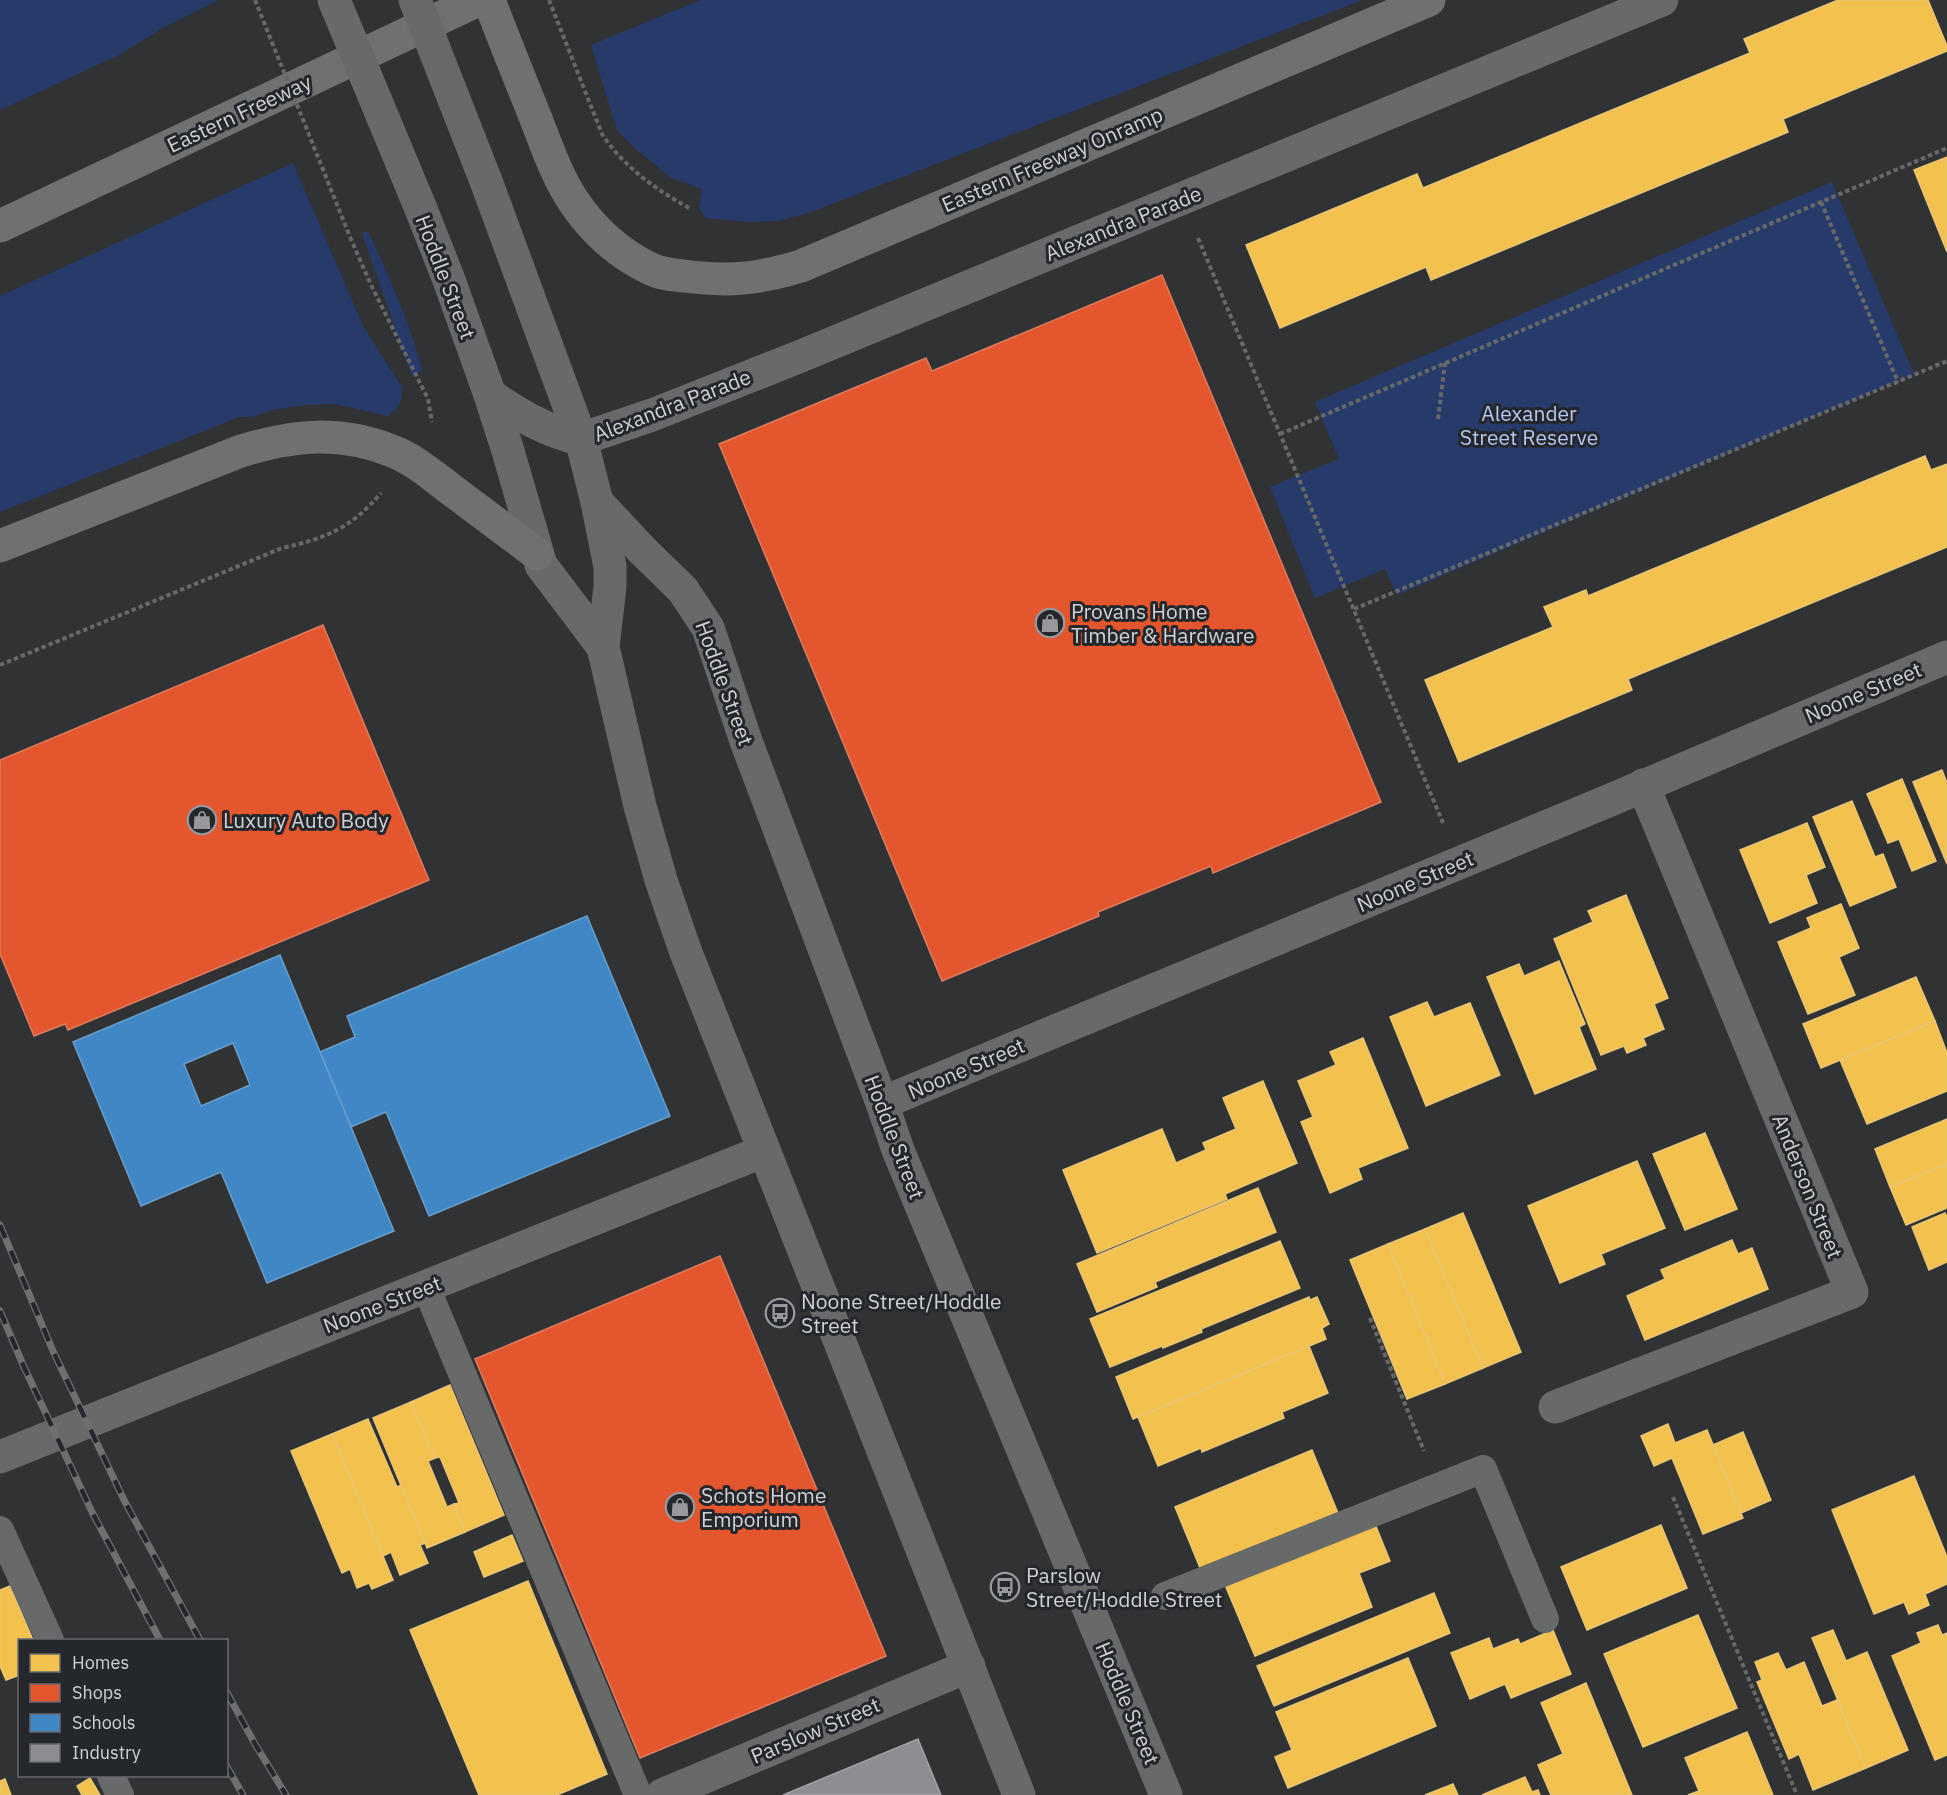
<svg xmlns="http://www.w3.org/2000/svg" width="1947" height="1795" font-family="'IBM Plex Sans',sans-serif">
	<rect width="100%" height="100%" fill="#303234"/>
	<!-- green -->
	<g fill="#273b6a">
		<path d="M 0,0 L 219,0 L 161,29 L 119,55 L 0,110 Z"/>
		<path d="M 700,0 L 1362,0 L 811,212 L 779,221 L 748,222 L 705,218 L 699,208 L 702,189 L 671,178 L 630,144 L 617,130 L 591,45 Z"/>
		<path d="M 293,163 L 363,326 L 402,387 C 402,404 400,406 388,416 L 335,404 L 306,405 L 272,410 L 253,417 L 239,417 L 0,512 L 0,296 Z"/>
		<path d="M 1832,182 L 1914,374 L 1397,595 L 1385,569 L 1315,598 L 1270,487 L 1339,459 L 1315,402 Z"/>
		<path d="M 368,231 C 389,277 409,321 422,370 L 412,377 L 362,233 Z"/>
	</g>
	<!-- homes -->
	<g fill="#f2c14e" stroke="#e8c676" stroke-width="1.5">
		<path d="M 1838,0 L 1928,0 L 1947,46 L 1947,51 L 1783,119 L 1788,132 L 1431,280 L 1426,267 L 1280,328 L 1246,245 L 1417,174 L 1423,188 L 1750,53 L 1744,39 Z"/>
		<path d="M 1947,157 L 1947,252 L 1914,170 Z"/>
		<path d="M 1925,456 L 1931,470 L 1947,464 L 1947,547 L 1628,679 L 1632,690 L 1459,762 L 1425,680 L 1553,627 L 1544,607 L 1586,590 L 1588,596 Z"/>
		<path d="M 1942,770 L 1947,783 L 1947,864 L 1913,782 Z"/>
		<path d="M 1902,779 L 1936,861 L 1912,871 L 1899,839 L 1888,843 L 1867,794 Z"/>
		<path d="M 1852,801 L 1875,857 L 1883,854 L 1896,887 L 1850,906 L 1813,817 Z"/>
		<path d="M 1807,823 L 1825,867 L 1806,875 L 1817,903 L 1770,923 L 1740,850 Z"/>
		<path d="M 1626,895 L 1668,998 L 1654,1004 L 1664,1029 L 1643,1038 L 1646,1045 L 1627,1053 L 1624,1046 L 1601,1055 L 1554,939 L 1593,922 L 1588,911 Z"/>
		<path d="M 1841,904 L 1859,948 L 1839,957 L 1855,995 L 1808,1014 L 1778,942 L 1811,928 L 1807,918 Z"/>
		<path d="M 1559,961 L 1585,1024 L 1579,1027 L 1596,1069 L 1535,1094 L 1487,977 L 1519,964 L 1524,976 Z"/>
		<path d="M 1916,977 L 1935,1021 L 1821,1068 L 1803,1024 Z"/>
		<path d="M 1427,1002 L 1434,1017 L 1470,1003 L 1500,1075 L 1426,1106 L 1390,1017 Z"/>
		<path d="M 1935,1021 L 1947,1053 L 1947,1091 L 1867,1124 L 1840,1060 Z"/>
		<path d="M 1363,1038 L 1408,1148 L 1358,1168 L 1362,1179 L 1330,1193 L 1301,1122 L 1313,1117 L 1298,1081 L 1336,1065 L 1330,1052 Z"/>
		<path d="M 1263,1081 L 1297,1163 L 1225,1194 L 1227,1199 L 1097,1253 L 1063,1170 L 1162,1129 L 1176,1163 L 1206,1150 L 1203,1143 L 1236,1129 L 1223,1098 Z"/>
		<path d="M 1947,1119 L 1947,1164 L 1890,1187 L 1875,1149 Z"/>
		<path d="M 1705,1133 L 1737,1209 L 1685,1230 L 1653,1154 Z"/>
		<path d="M 1637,1161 L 1665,1228 L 1601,1254 L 1605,1264 L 1560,1283 L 1528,1206 Z"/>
		<path d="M 1947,1164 L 1947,1208 L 1906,1225 L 1890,1187 Z"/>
		<path d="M 1258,1188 L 1276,1232 L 1155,1282 L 1157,1287 L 1097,1312 L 1077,1264 Z"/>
		<path d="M 1463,1213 L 1521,1352 L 1483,1368 L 1425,1229 Z"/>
		<path d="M 1945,1213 L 1947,1217 L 1947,1262 L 1929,1270 L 1912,1227 Z"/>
		<path d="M 1425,1229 L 1483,1368 L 1445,1384 L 1388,1244 Z"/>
		<path d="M 1732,1240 L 1738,1254 L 1752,1248 L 1768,1289 L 1645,1340 L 1627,1296 L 1665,1279 L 1661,1270 Z"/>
		<path d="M 1280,1241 L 1300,1288 L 1201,1329 L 1202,1332 L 1163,1348 L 1162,1346 L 1110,1367 L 1090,1319 Z"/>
		<path d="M 1388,1244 L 1445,1384 L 1407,1399 L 1350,1260 Z"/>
		<path d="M 1309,1297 L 1310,1300 L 1317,1297 L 1329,1324 L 1322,1328 L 1326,1339 L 1133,1419 L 1116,1377 Z"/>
		<path d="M 1309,1346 L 1328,1393 L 1282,1412 L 1284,1418 L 1202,1452 L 1201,1448 L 1158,1466 L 1138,1417 Z"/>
		<path d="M 450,1385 L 504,1515 L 465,1532 L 454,1504 L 459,1503 L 440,1457 L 435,1458 L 411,1402 Z"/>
		<path d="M 411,1402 L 435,1458 L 428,1461 L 447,1507 L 454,1504 L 465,1532 L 427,1548 L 373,1418 Z"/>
		<path d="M 368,1419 L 397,1487 L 401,1485 L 425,1543 L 420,1545 L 428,1563 L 400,1575 L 391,1552 L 383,1556 L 332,1434 Z"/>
		<path d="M 1668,1424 L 1675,1443 L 1707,1430 L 1743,1518 L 1703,1534 L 1672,1458 L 1654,1466 L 1641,1436 Z"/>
		<path d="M 1743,1432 L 1771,1500 L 1741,1513 L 1713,1445 Z"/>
		<path d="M 332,1434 L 393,1580 L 372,1589 L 369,1583 L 357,1588 L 350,1569 L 342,1573 L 291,1451 Z"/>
		<path d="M 1312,1450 L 1340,1518 L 1203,1575 L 1175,1507 Z"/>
		<path d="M 1914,1476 L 1947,1557 L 1947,1584 L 1925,1594 L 1929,1605 L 1909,1614 L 1904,1602 L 1874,1614 L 1832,1510 Z"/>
		<path d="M 1375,1524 L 1390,1561 L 1359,1573 L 1372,1607 L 1255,1656 L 1225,1585 Z"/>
		<path d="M 1661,1525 L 1687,1588 L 1587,1630 L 1561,1567 Z"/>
		<path d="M 512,1535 L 523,1561 L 484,1577 L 474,1552 Z"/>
		<path d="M 528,1581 L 607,1774 L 557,1795 L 479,1795 L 410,1630 Z"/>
		<path d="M 10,1586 L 33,1640 L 20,1640 L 20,1675 L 6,1680 L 0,1666 L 0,1590 Z"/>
		<path d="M 1434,1593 L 1450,1633 L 1274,1706 L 1257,1666 Z"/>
		<path d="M 1698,1615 L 1737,1708 L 1643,1747 L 1604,1654 Z"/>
		<path d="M 1938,1625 L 1942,1635 L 1947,1633 L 1947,1755 L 1935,1760 L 1892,1656 L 1921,1643 L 1917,1633 Z"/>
		<path d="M 1553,1630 L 1571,1674 L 1511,1698 L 1505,1684 L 1470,1699 L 1451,1653 L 1489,1638 L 1493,1649 L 1518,1639 L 1520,1644 Z"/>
		<path d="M 1833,1630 L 1846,1661 L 1867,1652 L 1908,1750 L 1866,1768 L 1812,1638 Z"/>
		<path d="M 1778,1653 L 1786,1670 L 1804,1662 L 1822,1706 L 1837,1700 L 1866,1768 L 1813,1790 L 1799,1754 L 1789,1759 L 1757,1682 L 1762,1680 L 1755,1662 Z"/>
		<path d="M 1408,1658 L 1436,1726 L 1288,1788 L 1275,1757 L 1292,1750 L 1276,1712 Z"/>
		<path d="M 1586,1683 L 1632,1795 L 1551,1795 L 1538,1765 L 1563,1754 L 1541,1703 Z"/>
		<path d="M 1747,1732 L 1773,1795 L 1688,1795 L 1699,1791 L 1685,1758 Z"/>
		<path d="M 1525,1777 L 1532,1792 L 1538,1790 L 1540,1795 L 1482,1795 Z"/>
		<path d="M 90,1778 L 100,1795 L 82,1795 L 77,1786 Z"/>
		<path d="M 5,1779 L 11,1795 L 0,1795 L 0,1781 Z"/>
		<path d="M 1453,1784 L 1458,1795 L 1425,1795 Z"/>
	</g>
	<!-- shops -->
	<g fill="#e4572e" stroke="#de7c60" stroke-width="1.5">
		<path d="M 1162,275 L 1381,802 L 1213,873 L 1211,866 L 1098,912 L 1099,916 L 942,981 L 719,444 L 926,358 L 932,371 Z"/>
		<path d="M 323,625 L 429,880 L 68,1030 L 65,1024 L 34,1036 L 0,954 L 0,760 Z"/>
		<path d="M 720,1256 L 886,1656 L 640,1758 L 475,1359 Z"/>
	</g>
	<!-- schools -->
	<g fill="#3f88c5" stroke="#6a9eca" stroke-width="1.5" fill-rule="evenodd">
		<path d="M 587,916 L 670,1116 L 429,1216 L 386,1112 L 351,1127 L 320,1052 L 355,1037 L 347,1016 Z"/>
		<path d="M 280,955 L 394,1231 L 267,1283 L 221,1172 L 141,1206 L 73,1042 ZM 233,1043 L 250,1085 L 201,1106 L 184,1064 Z"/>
	</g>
	<!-- industry -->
	<path fill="#8d8d92" stroke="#a1a1a6" stroke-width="1.5" d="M 918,1739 L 941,1795 L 783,1795 Z"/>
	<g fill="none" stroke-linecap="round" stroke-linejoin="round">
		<!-- path -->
		<g stroke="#676868" stroke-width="4" stroke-dasharray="4.5 3" stroke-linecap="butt">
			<path d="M 549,0 L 602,134 C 624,167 655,189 689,208"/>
			<path d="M 1821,202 L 1898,382"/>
			<path d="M 350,237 L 371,285 L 428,399 L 432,422"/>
			<path d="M 1198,238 L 1443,823"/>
			<path d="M 1438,419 L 1445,363"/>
			<path d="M 1280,434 L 1947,148"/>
			<path d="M 1354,609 L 1947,361"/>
			<path d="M 0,665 L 282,548 C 327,538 351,528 381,493"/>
			<path d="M 1370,1318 L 1424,1451"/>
			<path d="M 1673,1497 L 1797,1795"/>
		</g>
		<!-- lane -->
		<g stroke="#686969" stroke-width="28">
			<path d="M 426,1287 L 638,1795"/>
			<path d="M 0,1530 L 50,1640"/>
			<path d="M 1165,1596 L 1483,1469 L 1545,1619"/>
			<path d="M 111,1776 L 120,1795"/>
		</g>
		<!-- street -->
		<g stroke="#686969" stroke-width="33">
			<path d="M 597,502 L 642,550 L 683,590 L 708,628 L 746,741 L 882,1103 L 898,1150 L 1166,1795"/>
			<path d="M 882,1103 L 1608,801 L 1947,657"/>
			<path d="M 1555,1407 L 1852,1292 L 1643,785"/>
			<path d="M 0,1457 L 764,1151"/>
			<path d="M 662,1795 L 969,1666"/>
		</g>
		<!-- primary -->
		<g stroke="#68696a" stroke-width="33">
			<path d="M 486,181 L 581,439 L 597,502 L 610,567 L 610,587 L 603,647 L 640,806 L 661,880 L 685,950 L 1019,1795"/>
			<path d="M 421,209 L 449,280 L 490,395 L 508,451 L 541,565 L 603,647"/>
			<path d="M 490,395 C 518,414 547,432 581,439"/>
			<path d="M 581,439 L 652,415 L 801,356 L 1662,0"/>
		</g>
		<!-- highway -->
		<g stroke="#707070" stroke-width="33">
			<path d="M 489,0 C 504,40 520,79 536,119 C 547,147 557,177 574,202 C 592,229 619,254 649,268 C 660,274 672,275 684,276 C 729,282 758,279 801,266 L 1429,0"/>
			<path d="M 0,226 L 478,0"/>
			<path d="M 0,546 L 241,451 C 293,435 340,430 392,451 C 414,459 434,477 453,491 C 481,512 509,533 537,554"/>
		</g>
		<!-- rail casing -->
		<g stroke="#6e6f70" stroke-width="7">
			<g id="rail">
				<path d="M 0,1225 L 53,1351 L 125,1502 L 200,1640"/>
				<path d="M 0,1311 L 24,1367 L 92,1512 L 160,1640"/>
				<path d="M 226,1691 L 255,1744 L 286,1795"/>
				<path d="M 226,1765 L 243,1795"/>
			</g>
		</g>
		<!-- rail -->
		<use href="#rail" stroke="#24272c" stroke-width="4.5" stroke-dasharray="14" stroke-linecap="butt"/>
		<!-- path-bridge -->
		<path stroke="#676868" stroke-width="4" stroke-dasharray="4.5 3" stroke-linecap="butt" d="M 255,0 L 350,237"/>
		<!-- primary-bridge -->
		<g stroke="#68696a" stroke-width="33">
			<path d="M 334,0 L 421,209"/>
			<path d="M 415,0 L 486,181"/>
		</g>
	</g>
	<!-- icons -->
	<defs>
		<g id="shop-ring" transform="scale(1.5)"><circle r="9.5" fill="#24272c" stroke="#97999d" stroke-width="1.5"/><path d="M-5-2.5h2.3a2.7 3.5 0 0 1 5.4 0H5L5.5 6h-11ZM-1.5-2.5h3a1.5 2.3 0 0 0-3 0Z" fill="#97999d"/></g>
		<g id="bus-ring" transform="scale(1.5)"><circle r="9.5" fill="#24272c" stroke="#97999d" stroke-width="1.5"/><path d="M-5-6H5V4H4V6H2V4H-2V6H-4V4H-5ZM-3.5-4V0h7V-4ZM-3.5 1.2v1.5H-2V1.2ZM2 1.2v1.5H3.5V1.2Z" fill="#97999d"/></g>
	</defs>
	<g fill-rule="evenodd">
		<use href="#shop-ring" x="1050" y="623"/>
		<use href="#shop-ring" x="202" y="820"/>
		<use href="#bus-ring" x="780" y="1313"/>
		<use href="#shop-ring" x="680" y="1507"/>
		<use href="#bus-ring" x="1005" y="1587"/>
	</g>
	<g text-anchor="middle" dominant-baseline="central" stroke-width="6" stroke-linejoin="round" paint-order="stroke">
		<!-- street labels -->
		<g font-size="21" fill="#cfd1d5" stroke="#24272c">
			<text transform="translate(239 113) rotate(-25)">Eastern Freeway</text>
			<text transform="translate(1052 159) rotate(-23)">Eastern Freeway Onramp</text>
			<text transform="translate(1123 223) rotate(-22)">Alexandra Parade</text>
			<text transform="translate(446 277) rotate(69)">Hoddle Street</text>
			<text transform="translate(672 405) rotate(-21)">Alexandra Parade</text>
			<text transform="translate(725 683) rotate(70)">Hoddle Street</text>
			<text transform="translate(1863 692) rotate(-23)">Noone Street</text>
			<text transform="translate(1415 881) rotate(-23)">Noone Street</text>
			<text transform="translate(966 1068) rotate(-23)">Noone Street</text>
			<text transform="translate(895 1137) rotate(69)">Hoddle Street</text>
			<text transform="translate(1808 1186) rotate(68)">Anderson Street</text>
			<text transform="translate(382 1304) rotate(-21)">Noone Street</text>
			<text transform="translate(1128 1703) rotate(67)">Hoddle Street</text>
			<text transform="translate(815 1730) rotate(-23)">Parslow Street</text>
		</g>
		<!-- park labels -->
		<g font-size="21" fill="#b4c7f0" stroke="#24272c">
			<text x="1529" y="413">Alexander<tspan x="1529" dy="24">Street Reserve</tspan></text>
		</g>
		<!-- poi labels -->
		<g font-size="21" fill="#cfd1d5" stroke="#24272c" text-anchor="start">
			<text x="1071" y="611">Provans Home<tspan x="1071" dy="24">Timber &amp; Hardware</tspan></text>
			<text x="223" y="820">Luxury Auto Body</text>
			<text x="801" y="1301">Noone Street/Hoddle<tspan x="801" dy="24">Street</tspan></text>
			<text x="701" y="1495">Schots Home<tspan x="701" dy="24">Emporium</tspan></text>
			<text x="1026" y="1575">Parslow<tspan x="1026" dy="24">Street/Hoddle Street</tspan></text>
		</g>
	</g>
	<!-- legend -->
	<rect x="18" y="1639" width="210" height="138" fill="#24272c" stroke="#686b70" stroke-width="1.5"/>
	<rect x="30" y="1654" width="30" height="18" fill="#f2c14e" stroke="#686b70" stroke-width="1.5"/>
	<text x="72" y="1669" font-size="18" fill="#cfd1d5">Homes</text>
	<rect x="30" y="1684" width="30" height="18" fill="#e4572e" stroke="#686b70" stroke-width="1.5"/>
	<text x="72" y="1699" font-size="18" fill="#cfd1d5">Shops</text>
	<rect x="30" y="1714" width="30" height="18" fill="#3f88c5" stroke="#686b70" stroke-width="1.5"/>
	<text x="72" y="1729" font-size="18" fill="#cfd1d5">Schools</text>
	<rect x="30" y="1744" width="30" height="18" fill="#8d8d92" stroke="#686b70" stroke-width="1.5"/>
	<text x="72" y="1759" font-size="18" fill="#cfd1d5">Industry</text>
</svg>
